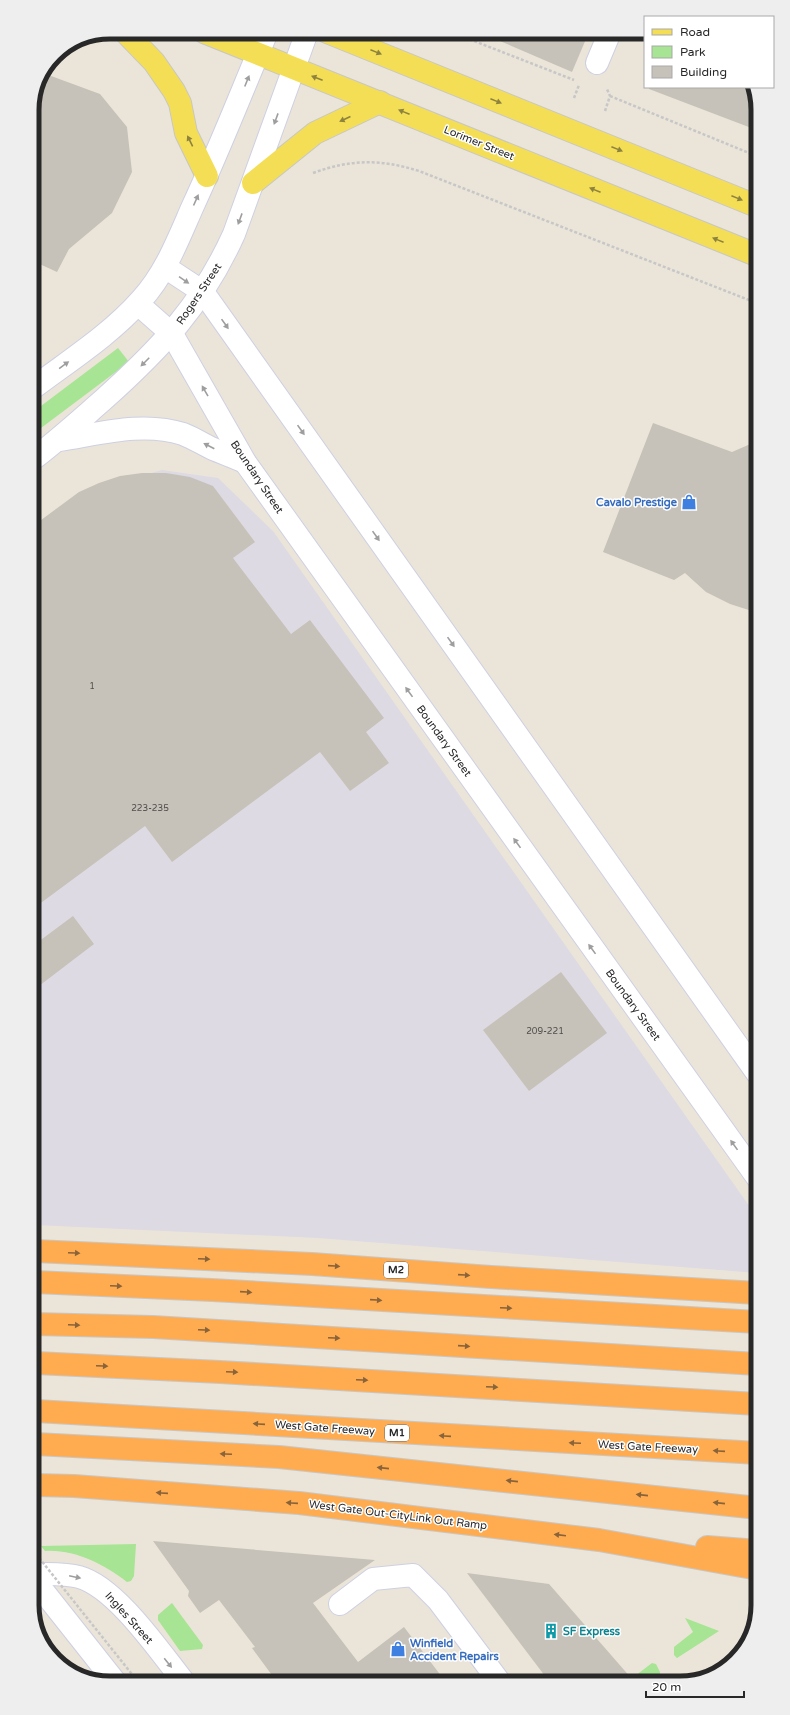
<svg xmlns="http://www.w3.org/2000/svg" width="790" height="1715" font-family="'Varela Round',sans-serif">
	<rect width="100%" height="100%" fill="#ebe5d9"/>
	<!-- industrial -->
	<path fill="#dddae3" d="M 162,470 L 218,478 L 273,531 L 757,1217 L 757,1273 L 318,1238 L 35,1225 L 33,529 L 81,493 Z"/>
	<!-- green -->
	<g fill="#a7e493">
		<path d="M 118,348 L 129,362 L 33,434 L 33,412 Z"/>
		<path d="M 136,1544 L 134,1576 L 131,1581 L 127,1582 C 104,1564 74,1549 45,1551 L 41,1546 Z"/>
		<path d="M 172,1603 L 203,1645 L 202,1649 L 180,1651 L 158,1620 L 158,1615 Z"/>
		<path d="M 685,1618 L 719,1631 L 677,1658 L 674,1655 L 674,1647 L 693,1632 Z"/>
		<path d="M 652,1663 L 656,1664 L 660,1672 L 660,1679 L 631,1679 Z"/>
	</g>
	<!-- building -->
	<g fill="#c6c2b9">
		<path d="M 479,32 L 589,32 L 572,72 Z"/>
		<path d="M 43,73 L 100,94 L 127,127 L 132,172 L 112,213 L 69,249 L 57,272 L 33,261 L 32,105 L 38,80 Z"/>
		<path d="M 649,87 L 754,87 L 754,129 L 649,89 Z"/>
		<path d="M 653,423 L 732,452 L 755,442 L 755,612 L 730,604 L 706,592 L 685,573 L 674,580 L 603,552 Z"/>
		<path d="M 142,473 L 166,473 L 190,477 L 213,486 L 255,542 L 233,558 L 291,634 L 310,620 L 384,718 L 366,732 L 389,763 L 350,791 L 320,752 L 172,862 L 145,826 L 34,908 L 33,526 L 79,492 L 99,483 L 120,476 Z"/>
		<path d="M 73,916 L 94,944 L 35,989 L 34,945 Z"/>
		<path d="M 561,972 L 607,1033 L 529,1091 L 483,1030 Z"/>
		<path d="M 153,1541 L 375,1560 L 313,1603 L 358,1662 L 404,1627 L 445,1681 L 277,1682 L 252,1648 L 255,1647 L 219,1600 L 200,1613 L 188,1596 L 189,1591 Z"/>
		<path d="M 467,1573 L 549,1584 L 632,1679 L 548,1680 Z"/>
	</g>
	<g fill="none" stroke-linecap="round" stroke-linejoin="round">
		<!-- minor casing -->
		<g stroke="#ced0e2" stroke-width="24">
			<g id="minor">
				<path d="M 597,63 L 610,32"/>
				<path d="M 165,267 L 203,292 L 757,1073"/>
				<path d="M 138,304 L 172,334 L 245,462 L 757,1177"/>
				<path d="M 33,388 C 70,360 110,335 141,300 C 165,274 178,240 192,208 C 219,150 242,91 267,32"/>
				<path d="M 59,440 C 99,434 143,421 183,434 C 193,438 201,443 211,448 C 222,453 234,457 245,462"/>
				<path d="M 33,459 C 57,441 80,420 103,400 C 160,349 202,305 234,234 L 307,32"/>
				<path d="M 36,1574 C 50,1574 65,1573 79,1577 C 116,1587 160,1652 184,1682"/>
				<path d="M 36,1582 L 116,1683"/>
				<path d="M 340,1604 L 373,1579 L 413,1575 L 438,1600 L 498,1680"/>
			</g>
		</g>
		<!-- major casing -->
		<g stroke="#c7c7c7" stroke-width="24">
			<g id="major">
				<path d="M 125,32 L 154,62 L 174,91 L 180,103 L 186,133 L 207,176"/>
				<path d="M 204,32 L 754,254"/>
				<path d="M 327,32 L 754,205"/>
				<path d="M 253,183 L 315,133 L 380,102"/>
			</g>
		</g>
		<!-- highway casing -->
		<g stroke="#c7c7c7" stroke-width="24">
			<g id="highway">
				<path d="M 35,1251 L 312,1264 L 491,1277 L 757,1293"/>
				<path d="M 35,1282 L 212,1290 L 757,1322"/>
				<path d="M 35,1324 L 153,1327 L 757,1364"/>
				<path d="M 36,1363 L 220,1372 L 757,1404"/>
				<path d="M 36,1411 L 758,1453"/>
				<path d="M 36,1444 L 279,1457 L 758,1508"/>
				<path d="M 36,1485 L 74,1486 L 299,1503 L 599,1540 L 758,1569"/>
				<path d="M 707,1547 L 758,1551"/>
			</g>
		</g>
		<!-- path -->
		<g stroke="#c7c7c7" stroke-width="2.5" stroke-dasharray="3 2" stroke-linecap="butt">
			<path d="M 451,32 L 574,80"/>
			<path d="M 610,96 L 754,155"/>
			<path d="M 574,98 L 579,85"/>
			<path d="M 605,111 L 610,96 L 607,89"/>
			<path d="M 313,173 C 351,159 381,159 419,171 L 754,302"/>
		</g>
		<!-- minor -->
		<use href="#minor" stroke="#fff" stroke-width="22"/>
		<!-- major -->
		<use href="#major" stroke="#f4de55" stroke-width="22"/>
		<!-- highway -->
		<use href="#highway" stroke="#ffac50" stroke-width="22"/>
		<!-- path-bridge -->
		<path stroke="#c7c7c7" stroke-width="2.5" stroke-dasharray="3 2" stroke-linecap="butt" d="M 36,1554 L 139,1683"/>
	</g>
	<!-- one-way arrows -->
	<defs><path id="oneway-solid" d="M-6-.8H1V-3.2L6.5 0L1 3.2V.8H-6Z"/></defs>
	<g fill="#8e833e">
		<use href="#oneway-solid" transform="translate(376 52) rotate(22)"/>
		<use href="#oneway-solid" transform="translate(317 78) rotate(-159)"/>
		<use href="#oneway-solid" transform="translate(496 101) rotate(22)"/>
		<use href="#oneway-solid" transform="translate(404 112) rotate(-158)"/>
		<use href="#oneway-solid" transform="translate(345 119) rotate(155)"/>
		<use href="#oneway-solid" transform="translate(190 141) rotate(-116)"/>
		<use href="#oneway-solid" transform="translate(617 149) rotate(22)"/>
		<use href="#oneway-solid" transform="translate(595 190) rotate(-158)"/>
		<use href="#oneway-solid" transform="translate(737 198) rotate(22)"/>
		<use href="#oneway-solid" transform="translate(718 240) rotate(-158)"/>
	</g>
	<g fill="#9e9e9e">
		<use href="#oneway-solid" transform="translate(247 81) rotate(-68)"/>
		<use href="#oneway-solid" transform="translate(276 119) rotate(110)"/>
		<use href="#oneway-solid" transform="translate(196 200) rotate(-66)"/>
		<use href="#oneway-solid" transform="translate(240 219) rotate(110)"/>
		<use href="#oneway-solid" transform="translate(184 280) rotate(34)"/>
		<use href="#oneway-solid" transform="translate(225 324) rotate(55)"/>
		<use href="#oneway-solid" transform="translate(145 362) rotate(135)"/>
		<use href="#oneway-solid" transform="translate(64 365) rotate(-36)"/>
		<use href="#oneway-solid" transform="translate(205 391) rotate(-120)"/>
		<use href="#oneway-solid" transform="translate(301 430) rotate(55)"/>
		<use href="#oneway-solid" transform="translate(209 446) rotate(-153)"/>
		<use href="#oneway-solid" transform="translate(376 536) rotate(55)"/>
		<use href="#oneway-solid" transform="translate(451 642) rotate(55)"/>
		<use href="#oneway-solid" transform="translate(409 692) rotate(-126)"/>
		<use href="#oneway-solid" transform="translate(517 843) rotate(-126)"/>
		<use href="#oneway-solid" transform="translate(592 949) rotate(-126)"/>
		<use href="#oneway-solid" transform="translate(734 1145) rotate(-126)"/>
		<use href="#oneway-solid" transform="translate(75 1577) rotate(12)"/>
		<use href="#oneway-solid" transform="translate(168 1663) rotate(51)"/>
	</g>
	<g fill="#89633a">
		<use href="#oneway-solid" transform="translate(74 1253) rotate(3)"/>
		<use href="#oneway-solid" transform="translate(204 1259) rotate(3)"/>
		<use href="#oneway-solid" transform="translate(334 1266) rotate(4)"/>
		<use href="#oneway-solid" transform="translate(464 1275) rotate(4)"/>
		<use href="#oneway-solid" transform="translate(116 1286) rotate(3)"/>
		<use href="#oneway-solid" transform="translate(246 1292) rotate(4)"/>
		<use href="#oneway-solid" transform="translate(376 1300) rotate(4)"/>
		<use href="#oneway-solid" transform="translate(506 1308) rotate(3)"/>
		<use href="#oneway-solid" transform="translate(74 1325) rotate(2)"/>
		<use href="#oneway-solid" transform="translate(204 1330) rotate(3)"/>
		<use href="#oneway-solid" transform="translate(334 1338) rotate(3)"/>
		<use href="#oneway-solid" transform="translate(464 1346) rotate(4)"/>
		<use href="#oneway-solid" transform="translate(102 1366) rotate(3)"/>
		<use href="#oneway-solid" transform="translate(232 1372) rotate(3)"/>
		<use href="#oneway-solid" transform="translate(362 1380) rotate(3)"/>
		<use href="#oneway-solid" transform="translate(492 1387) rotate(3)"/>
		<use href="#oneway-solid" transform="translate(259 1424) rotate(-176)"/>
		<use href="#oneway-solid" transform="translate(445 1436) rotate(-176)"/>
		<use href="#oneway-solid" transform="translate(575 1443) rotate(-177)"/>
		<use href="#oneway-solid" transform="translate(719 1451) rotate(-176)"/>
		<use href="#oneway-solid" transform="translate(226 1454) rotate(-177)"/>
		<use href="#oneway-solid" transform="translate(383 1468) rotate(-174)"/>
		<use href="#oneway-solid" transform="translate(512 1481) rotate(-174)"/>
		<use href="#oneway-solid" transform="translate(162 1493) rotate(-176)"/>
		<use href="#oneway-solid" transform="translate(642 1495) rotate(-174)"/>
		<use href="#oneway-solid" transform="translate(292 1503) rotate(-176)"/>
		<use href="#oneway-solid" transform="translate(719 1503) rotate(-174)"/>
		<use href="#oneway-solid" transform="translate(560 1535) rotate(-173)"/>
	</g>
	<!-- icons -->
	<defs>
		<g id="shop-bare" transform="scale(1.2)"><path d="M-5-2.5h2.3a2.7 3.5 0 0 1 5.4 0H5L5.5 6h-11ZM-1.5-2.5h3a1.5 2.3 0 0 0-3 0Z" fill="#3f7fe0" stroke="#fff" stroke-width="2.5" paint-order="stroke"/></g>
		<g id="building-bare" transform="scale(1.2)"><path d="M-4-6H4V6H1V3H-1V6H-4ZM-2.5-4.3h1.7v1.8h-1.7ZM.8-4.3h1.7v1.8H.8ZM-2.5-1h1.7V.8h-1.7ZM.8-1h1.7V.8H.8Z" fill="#0f9aa8" stroke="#fff" stroke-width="2.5" paint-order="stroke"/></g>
	</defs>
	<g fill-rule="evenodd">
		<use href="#shop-bare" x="689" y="502"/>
		<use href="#building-bare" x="551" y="1631"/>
		<use href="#shop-bare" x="398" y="1649"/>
	</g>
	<g text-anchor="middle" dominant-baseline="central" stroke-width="3" stroke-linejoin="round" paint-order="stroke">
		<!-- number labels -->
		<g font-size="9" fill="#504e4c">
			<text x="92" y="686">1</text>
			<text x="150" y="808">223-235</text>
			<text x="545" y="1031">209-221</text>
		</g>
		<!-- shield labels -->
		<g fill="#fff" stroke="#686868" stroke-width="1">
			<rect x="384" y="1262" width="24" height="16" rx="3"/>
			<rect x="385" y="1425" width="24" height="16" rx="3"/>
		</g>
		<g font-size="10" font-weight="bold" fill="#282828">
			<text x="396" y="1270">M2</text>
			<text x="397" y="1433">M1</text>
		</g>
		<!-- street labels -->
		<g font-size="11" fill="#282828" stroke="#fff">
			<text transform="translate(479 143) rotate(22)">Lorimer Street</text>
			<text transform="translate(199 294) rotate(-56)">Rogers Street</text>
			<text transform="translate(257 477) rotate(56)">Boundary Street</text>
			<text transform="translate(444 741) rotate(54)">Boundary Street</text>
			<text transform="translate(633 1005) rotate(54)">Boundary Street</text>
			<text transform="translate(325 1428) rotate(4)">West Gate Freeway</text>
			<text transform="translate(648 1447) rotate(3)">West Gate Freeway</text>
			<text transform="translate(398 1515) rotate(7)">West Gate Out-CityLink Out Ramp</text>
			<text transform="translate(129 1618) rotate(48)">Ingles Street</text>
		</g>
		<!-- shop labels -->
		<g font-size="11" font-weight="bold" fill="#366cbe" stroke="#fff" text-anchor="end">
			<text x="677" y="502">Cavalo Prestige</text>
			<text x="410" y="1643" text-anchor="start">Winfield<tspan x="410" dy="13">Accident Repairs</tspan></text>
		</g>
		<!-- culture labels -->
		<g font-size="11" font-weight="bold" fill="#0d838f" stroke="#fff" text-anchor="start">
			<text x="563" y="1631">SF Express</text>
		</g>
	</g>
	<!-- crop -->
	<path d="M0 0H790V1715H0ZM110 39H680A71 71 0 0 1 751 110V1605A71 71 0 0 1 680 1676H110A71 71 0 0 1 39 1605V110A71 71 0 0 1 110 39Z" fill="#eee" fill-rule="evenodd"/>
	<path fill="none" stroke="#282828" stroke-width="5" d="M110 39H680A71 71 0 0 1 751 110V1605A71 71 0 0 1 680 1676H110A71 71 0 0 1 39 1605V110A71 71 0 0 1 110 39Z"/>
	<!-- legend -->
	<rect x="644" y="16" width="130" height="72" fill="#ffffff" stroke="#a9a9a9"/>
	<rect x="652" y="29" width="20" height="6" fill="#f4de55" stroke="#a9a9a9"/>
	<text x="680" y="36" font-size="12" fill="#282828">Road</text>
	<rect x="652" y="46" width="20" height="12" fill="#a7e493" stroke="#a9a9a9"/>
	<text x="680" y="56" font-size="12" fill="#282828">Park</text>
	<rect x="652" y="66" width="20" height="12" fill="#c6c2b9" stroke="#a9a9a9"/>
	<text x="680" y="76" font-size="12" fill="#282828">Building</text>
	<!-- scale -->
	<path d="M646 1691v6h98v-6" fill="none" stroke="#282828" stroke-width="2"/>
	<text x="652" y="1691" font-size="12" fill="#282828" stroke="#ffffff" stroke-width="3" paint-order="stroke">20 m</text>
</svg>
